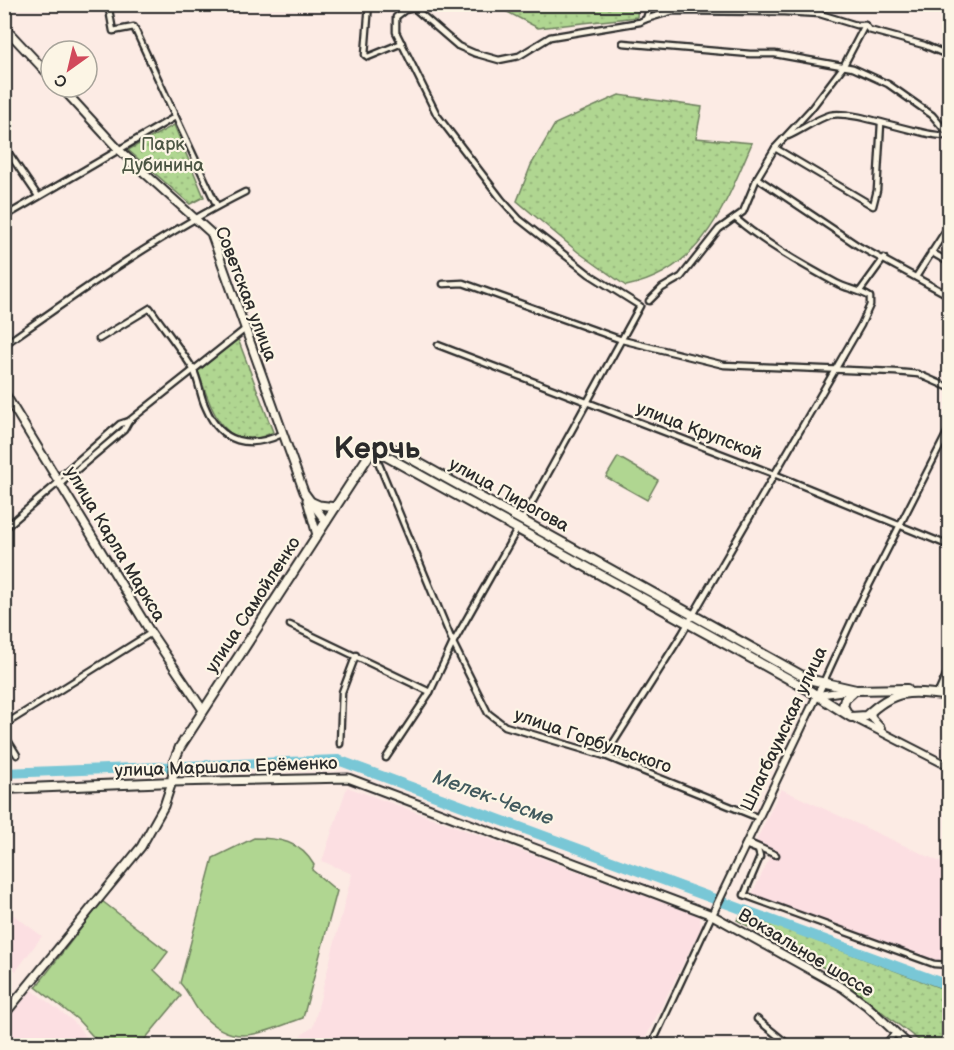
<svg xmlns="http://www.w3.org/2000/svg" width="954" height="1050" font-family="'Balsamiq Sans',sans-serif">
	<defs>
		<pattern id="grass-dots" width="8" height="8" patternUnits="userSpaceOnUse" patternTransform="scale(1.5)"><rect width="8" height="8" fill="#b0d691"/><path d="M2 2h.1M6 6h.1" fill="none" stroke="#98b87d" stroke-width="1.8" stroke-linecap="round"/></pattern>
	</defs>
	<rect width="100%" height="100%" fill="#fcebe4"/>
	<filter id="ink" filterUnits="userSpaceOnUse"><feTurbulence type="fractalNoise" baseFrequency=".0167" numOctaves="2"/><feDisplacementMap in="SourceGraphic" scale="12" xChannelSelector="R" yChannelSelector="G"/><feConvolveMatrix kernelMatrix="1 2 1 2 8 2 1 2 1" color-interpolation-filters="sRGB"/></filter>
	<g filter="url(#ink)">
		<!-- built -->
		<g fill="#fcdfe2">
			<path d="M 347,787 L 700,916 L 701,928 L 642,1045 L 287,1045 L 313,1027 L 352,874 L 322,861 Z"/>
			<path d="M 781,789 L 949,866 L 949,966 L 749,900 L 773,851 L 755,843 Z"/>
			<path d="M 4,908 L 42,936 L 16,971 L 5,962 Z"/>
			<path d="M 32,990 L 73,1021 L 93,1045 L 5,1045 L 5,1022 Z"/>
		</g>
		<!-- grass -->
		<g fill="url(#grass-dots)" stroke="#6e805e" stroke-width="1.5">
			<path d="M 494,5 L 638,5 L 637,17 L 538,28 Z"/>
			<path d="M 619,95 L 702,107 L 696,138 L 752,143 C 725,205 702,271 626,286 L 578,252 L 517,201 L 531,165 L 555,124 Z"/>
			<path d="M 174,125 L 204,197 L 190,204 L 128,150 Z"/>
			<path d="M 238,339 L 273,432 C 224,459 210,405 198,371 Z"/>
			<path d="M 527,527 L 684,615 L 687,619 L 524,529 Z"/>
			<path d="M 743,913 L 949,991 L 949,1045 L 925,1045 L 826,969 L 737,920 Z"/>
		</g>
		<!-- garden -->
		<g fill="#b0d691" stroke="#6e805e" stroke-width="1.5">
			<path d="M 618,457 L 658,480 L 647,500 L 606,477 Z"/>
			<path d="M 254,838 C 279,838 300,841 314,865 L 312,870 L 337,891 L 303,1018 C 262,1032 235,1050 201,1014 C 193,1005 189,992 180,983 L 213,858 Z"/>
			<path d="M 102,901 L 168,952 L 154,970 L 181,996 L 140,1045 L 101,1045 L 77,1019 L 36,987 Z"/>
		</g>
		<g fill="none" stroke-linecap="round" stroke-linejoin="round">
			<!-- river -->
			<path stroke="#79c7d6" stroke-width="10" d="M 4,773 L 338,760 L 950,986"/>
			<!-- minor casing -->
			<g stroke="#2b2b2b" stroke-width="9">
				<g id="minor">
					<path d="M 108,4 L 113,31 L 134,27 L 217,206"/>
					<path d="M 369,4 L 365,55 L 368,57 L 402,43"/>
					<path d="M 646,19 L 673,11 L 784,12 L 820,14 L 856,25 L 865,25 L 869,30 L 924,45 L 950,56"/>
					<path d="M 623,43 L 750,54 L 775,54 L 853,68 L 888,84 L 932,115 L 950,136"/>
					<path d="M 788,136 C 802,130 816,119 830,115 C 853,109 919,137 949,136"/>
					<path d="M 4,146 L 38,196"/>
					<path d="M 775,148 L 873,206 L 877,190 L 881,123"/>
					<path d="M 757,178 L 860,247 L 950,296"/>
					<path d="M 4,217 L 175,117"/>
					<path d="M 931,252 L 950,263"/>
					<path d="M 916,277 L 950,224"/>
					<path d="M 443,284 L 463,283 L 622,340 L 724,365 L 895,372 L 918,374 L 950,388"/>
					<path d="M 860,291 L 884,258"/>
					<path d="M 649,301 L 662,288 L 681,277 L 719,229 L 743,212 L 757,178 L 775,148 L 811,109 L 843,67 L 865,25"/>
					<path d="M 99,339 L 150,308 C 164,328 180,348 193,369 C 199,381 200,396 206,408 C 221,444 250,449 282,434"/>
					<path d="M 4,345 C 82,290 159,235 245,192"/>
					<path d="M 438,345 L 774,474 L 950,546"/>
					<path d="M 374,452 L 453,643 L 488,713 L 505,726 L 605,756 L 759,818"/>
					<path d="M 57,479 L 120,424 L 129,421 L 244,330"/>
					<path d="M 60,484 L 124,430 L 129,421"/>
					<path d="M 522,521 L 640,306 L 589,274 L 519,219 L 502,200 L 437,115 L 396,32 L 396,17 L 405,10 L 414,8 L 458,46 L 474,53 L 499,60 L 519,56 L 550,37 L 640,22 L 646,19 L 651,4"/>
					<path d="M 4,529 L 59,482"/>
					<path d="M 290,625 L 430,692"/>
					<path d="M 823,683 L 857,609 L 950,427"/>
					<path d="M 939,691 L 950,666"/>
					<path d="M 4,725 L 151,633"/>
					<path d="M 4,734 L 17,755"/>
					<path d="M 340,744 L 342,692 L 356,655"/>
					<path d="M 605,756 L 682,634 L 861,325 L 870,305 L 870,297 C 860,290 847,289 836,283 C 801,264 766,244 735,218"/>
					<path d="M 386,758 L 430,692 L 453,643 L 518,528"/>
					<path d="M 747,842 L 776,855"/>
					<path d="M 745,845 L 758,850 L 760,857 L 744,895 L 934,964 L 950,965"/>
					<path d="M 757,1019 L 790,1046"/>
					<path d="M 651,1046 L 712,915"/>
					<path d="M 884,1046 L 896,1032"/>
				</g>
			</g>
			<!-- tertiary casing -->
			<g stroke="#2b2b2b" stroke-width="10">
				<g id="tertiary">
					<path d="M 818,695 L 852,690"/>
					<path d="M 871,711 L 872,718 L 881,728"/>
					<path d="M 854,718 L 950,767"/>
					<path d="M 712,915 L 823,683"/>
				</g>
			</g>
			<!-- secondary casing -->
			<g stroke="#2b2b2b" stroke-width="11">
				<g id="secondary">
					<path d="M 4,27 L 51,77"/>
					<path d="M 61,87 L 119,150 L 211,233 L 304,492 L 326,522"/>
					<path d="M 4,392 L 151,633 L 203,710"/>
					<path d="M 307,500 L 317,535"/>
					<path d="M 310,501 L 319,505 L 336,507"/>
					<path d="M 4,1015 L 141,847 L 164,806 L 172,782 L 348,778 L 712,915 L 843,988 L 866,1005 L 910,1046"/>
				</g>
			</g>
			<!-- primary casing -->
			<g stroke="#2b2b2b" stroke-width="12">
				<g id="primary">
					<path d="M 373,449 L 807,689 L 851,717 L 866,716 C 895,688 910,691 950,696"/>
					<path d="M 373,449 L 390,447 L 808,679 L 856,690 L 907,689"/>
					<path d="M 847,713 L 843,706 L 845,699 L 855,690"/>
					<path d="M 4,789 L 172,782 L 175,759 L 180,747 L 373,449"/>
				</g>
			</g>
			<!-- minor -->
			<use href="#minor" stroke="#fcf5e5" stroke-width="4.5"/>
			<!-- tertiary -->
			<use href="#tertiary" stroke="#fcf5e5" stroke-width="6"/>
			<!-- secondary -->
			<use href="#secondary" stroke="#fcf5e5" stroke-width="7"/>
			<!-- primary -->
			<use href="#primary" stroke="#fcf5e5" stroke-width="8"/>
		</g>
	</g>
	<g text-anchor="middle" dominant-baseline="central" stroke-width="4.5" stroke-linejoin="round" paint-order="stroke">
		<!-- park labels -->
		<g font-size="18" fill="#4c5644" stroke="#fcf5e5">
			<text x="163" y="144">Парк<tspan x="163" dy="21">Дубинина</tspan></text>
		</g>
		<!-- street labels -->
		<g font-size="18" fill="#2b2b2b" stroke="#fcf5e5">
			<text transform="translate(246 294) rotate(69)">Советская улица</text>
			<text transform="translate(699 431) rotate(21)">улица Крупской</text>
			<text transform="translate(509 495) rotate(29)">улица Пирогова</text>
			<text transform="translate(115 544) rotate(59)">улица Карла Маркса</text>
			<text transform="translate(253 605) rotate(-57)">улица Самойленко</text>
			<text transform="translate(784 729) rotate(-65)">Шлагбаумская улица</text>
			<text transform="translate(593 741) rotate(19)">улица Горбульского</text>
			<text transform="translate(226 767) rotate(-2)">улица Маршала Ерёменко</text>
			<text transform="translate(806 953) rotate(31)">Вокзальное шоссе</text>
		</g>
		<!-- water labels -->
		<g font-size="20" font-style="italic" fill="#425a5e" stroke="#fcf5e5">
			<text transform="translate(493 798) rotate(20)">Мелек-Чесме</text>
		</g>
		<!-- town labels -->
		<g font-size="30" font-weight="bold" fill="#2b2b2b" stroke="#fcf5e5">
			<text x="377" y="449">Керчь</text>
		</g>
	</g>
	<!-- margin -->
	<rect width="954" height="1050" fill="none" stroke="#fcf5e5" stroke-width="24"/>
	<rect x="12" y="12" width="930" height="1026" fill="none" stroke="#2b2b2b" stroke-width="2" filter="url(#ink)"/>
	<!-- north arrow -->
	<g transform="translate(69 69) rotate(214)"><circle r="28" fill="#fcf5e5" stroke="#a8a49b" stroke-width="1.5"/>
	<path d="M0-4.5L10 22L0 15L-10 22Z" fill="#d1495b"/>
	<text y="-9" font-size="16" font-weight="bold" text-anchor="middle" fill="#2b2b2b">С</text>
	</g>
</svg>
